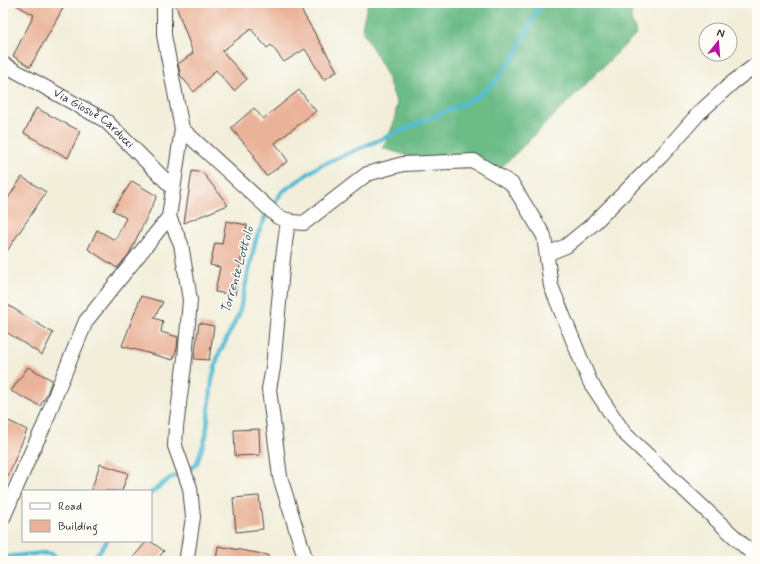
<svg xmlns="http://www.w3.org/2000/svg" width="760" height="564" font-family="Mynerve,sans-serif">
	<rect width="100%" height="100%" fill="#fdfcf7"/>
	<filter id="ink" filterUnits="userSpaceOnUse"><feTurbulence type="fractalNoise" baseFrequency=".025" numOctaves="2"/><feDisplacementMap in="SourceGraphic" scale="8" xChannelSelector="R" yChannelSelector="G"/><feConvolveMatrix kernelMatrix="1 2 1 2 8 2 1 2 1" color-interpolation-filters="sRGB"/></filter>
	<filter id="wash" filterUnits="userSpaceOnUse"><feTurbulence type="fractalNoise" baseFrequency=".012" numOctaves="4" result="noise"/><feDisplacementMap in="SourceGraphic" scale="16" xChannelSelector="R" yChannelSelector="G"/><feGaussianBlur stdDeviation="0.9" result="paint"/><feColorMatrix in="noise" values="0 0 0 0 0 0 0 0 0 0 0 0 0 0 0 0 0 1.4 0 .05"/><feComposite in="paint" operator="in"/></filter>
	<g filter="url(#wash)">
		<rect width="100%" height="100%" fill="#f2eeda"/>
		<!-- forest -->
		<path fill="#6cbc87" stroke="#4c7459" d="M 368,3 L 634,3 C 629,18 630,19 637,33 L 499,170 L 478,169 L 431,163 L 383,148 L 394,123 L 397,104 L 384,68 L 363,32 L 362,27 Z"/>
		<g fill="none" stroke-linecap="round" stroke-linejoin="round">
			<!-- stream -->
			<g stroke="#55bcd2" stroke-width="4.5">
				<path d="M 151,493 L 170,478 L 189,470 L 197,463 L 206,436 L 212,380 L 218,356 L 239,314 L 256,239 L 266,215 L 282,192 L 319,166 L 467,102 L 482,93 L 496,81 L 517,52 L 541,3"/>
				<path d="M 3,557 L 44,553 L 52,554 L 61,561"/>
				<path d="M 92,561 L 107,541"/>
			</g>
		</g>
		<g id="blocks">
			<!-- building -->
			<g fill="#eab399">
				<path d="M 13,3 L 66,3 L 30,67 L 13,56 L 34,15 Z"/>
				<path d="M 175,3 L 297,3 L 337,71 L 324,80 L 305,49 L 284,62 L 271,45 L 267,48 L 251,29 L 222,51 L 247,79 L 234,91 L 216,70 L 194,92 L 181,76 L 178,64 L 193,53 Z"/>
				<path d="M 299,90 L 316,111 L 275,143 L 288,161 L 266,176 L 253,157 L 255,156 L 231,128 L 254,108 L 263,119 Z"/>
				<path d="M 36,108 L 80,131 L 68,158 L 24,133 Z"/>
				<path d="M 192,171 L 203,173 L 228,205 L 184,223 Z"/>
				<path d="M 22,177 L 46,192 L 3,257 L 3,206 Z"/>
				<path d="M 132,181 L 157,196 L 129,254 L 117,268 L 88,249 L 97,230 L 115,240 L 126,218 L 113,210 Z"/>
				<path d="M 226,221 L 247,225 L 235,295 L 215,292 L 220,267 L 210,265 L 215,243 L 222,244 Z"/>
				<path d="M 141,296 L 163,302 L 154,318 L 163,321 L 161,332 L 178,337 L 177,348 L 173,360 L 122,346 Z"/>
				<path d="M 3,302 L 53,333 L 42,355 L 3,330 Z"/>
				<path d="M 199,323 L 214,326 L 209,360 L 194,359 Z"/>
				<path d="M 28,367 L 52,380 L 47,394 L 40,406 L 11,391 Z"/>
				<path d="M 9,421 L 27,430 L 3,488 L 3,433 Z"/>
				<path d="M 259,429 L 260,455 L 235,456 L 234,430 Z"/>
				<path d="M 100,464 L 128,473 L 122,491 L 91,491 Z"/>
				<path d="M 259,496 L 263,529 L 236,532 L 233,498 Z"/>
				<path d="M 147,541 L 150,541 L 164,551 L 156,561 L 130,561 Z"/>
				<path d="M 218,546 L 268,555 L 268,561 L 216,561 Z"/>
			</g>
		</g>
	</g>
	<g filter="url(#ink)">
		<use href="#blocks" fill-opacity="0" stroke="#494845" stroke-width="1"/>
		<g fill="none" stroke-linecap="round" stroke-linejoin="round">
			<!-- street casing -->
			<g stroke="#494845" stroke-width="16">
				<g id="street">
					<path id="s1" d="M 3,64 L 106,121 L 173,188"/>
					<path d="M 182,129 L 278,217 L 293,222 L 304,223 L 367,174 L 403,164 L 474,161 L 512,184 L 544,236 L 551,286 L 590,382 L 624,433 L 757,558"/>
					<path d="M 169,217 L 181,244 L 190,300 L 185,358 L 176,427 L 175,446 L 190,488 L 193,517 L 187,557 L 186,561"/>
					<path d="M 288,220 L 283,258 L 273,368 L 269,389 L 280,477 L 306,561"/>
					<path d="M 547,254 L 566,246 L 593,224 L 662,155 L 699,113 L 733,82 L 757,64"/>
					<path d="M 3,518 L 31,453 L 44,426 L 59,386 L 86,321 L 169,217 L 182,129 L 164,35 L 164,3"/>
				</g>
			</g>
			<!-- street -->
			<use href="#street" stroke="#fff" stroke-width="14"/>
		</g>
	</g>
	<g text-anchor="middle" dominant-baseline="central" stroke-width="3" stroke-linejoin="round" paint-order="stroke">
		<!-- street labels -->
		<g font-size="12" fill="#2b2b2b" stroke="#fdfcf7">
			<text stroke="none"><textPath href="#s1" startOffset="106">Via Giosuè Carducci</textPath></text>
		</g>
		<!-- water labels -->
		<g font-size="13" font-style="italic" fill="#3a5e65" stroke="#fdfcf7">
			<text transform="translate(238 270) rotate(-74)">Torrente Lottolo</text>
		</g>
	</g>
	<!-- margin -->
	<rect width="760" height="564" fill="none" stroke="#fdfcf7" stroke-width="16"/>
	<!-- legend -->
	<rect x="22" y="490" width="130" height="52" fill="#fdfcf7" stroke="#a9a8a5"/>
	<rect x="30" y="503" width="20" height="6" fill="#ffffff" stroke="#a9a8a5"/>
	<text x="58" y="510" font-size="12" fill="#2b2b2b">Road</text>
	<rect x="30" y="520" width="20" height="12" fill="#eab399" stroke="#a9a8a5"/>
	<text x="58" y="530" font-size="12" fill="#2b2b2b">Building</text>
	<!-- north arrow -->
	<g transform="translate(718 42) rotate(17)"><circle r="19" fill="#fdfcf7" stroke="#a9a8a5"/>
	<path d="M0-3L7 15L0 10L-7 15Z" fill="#b5179e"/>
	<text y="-6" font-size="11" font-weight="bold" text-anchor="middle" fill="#2b2b2b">N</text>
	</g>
</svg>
